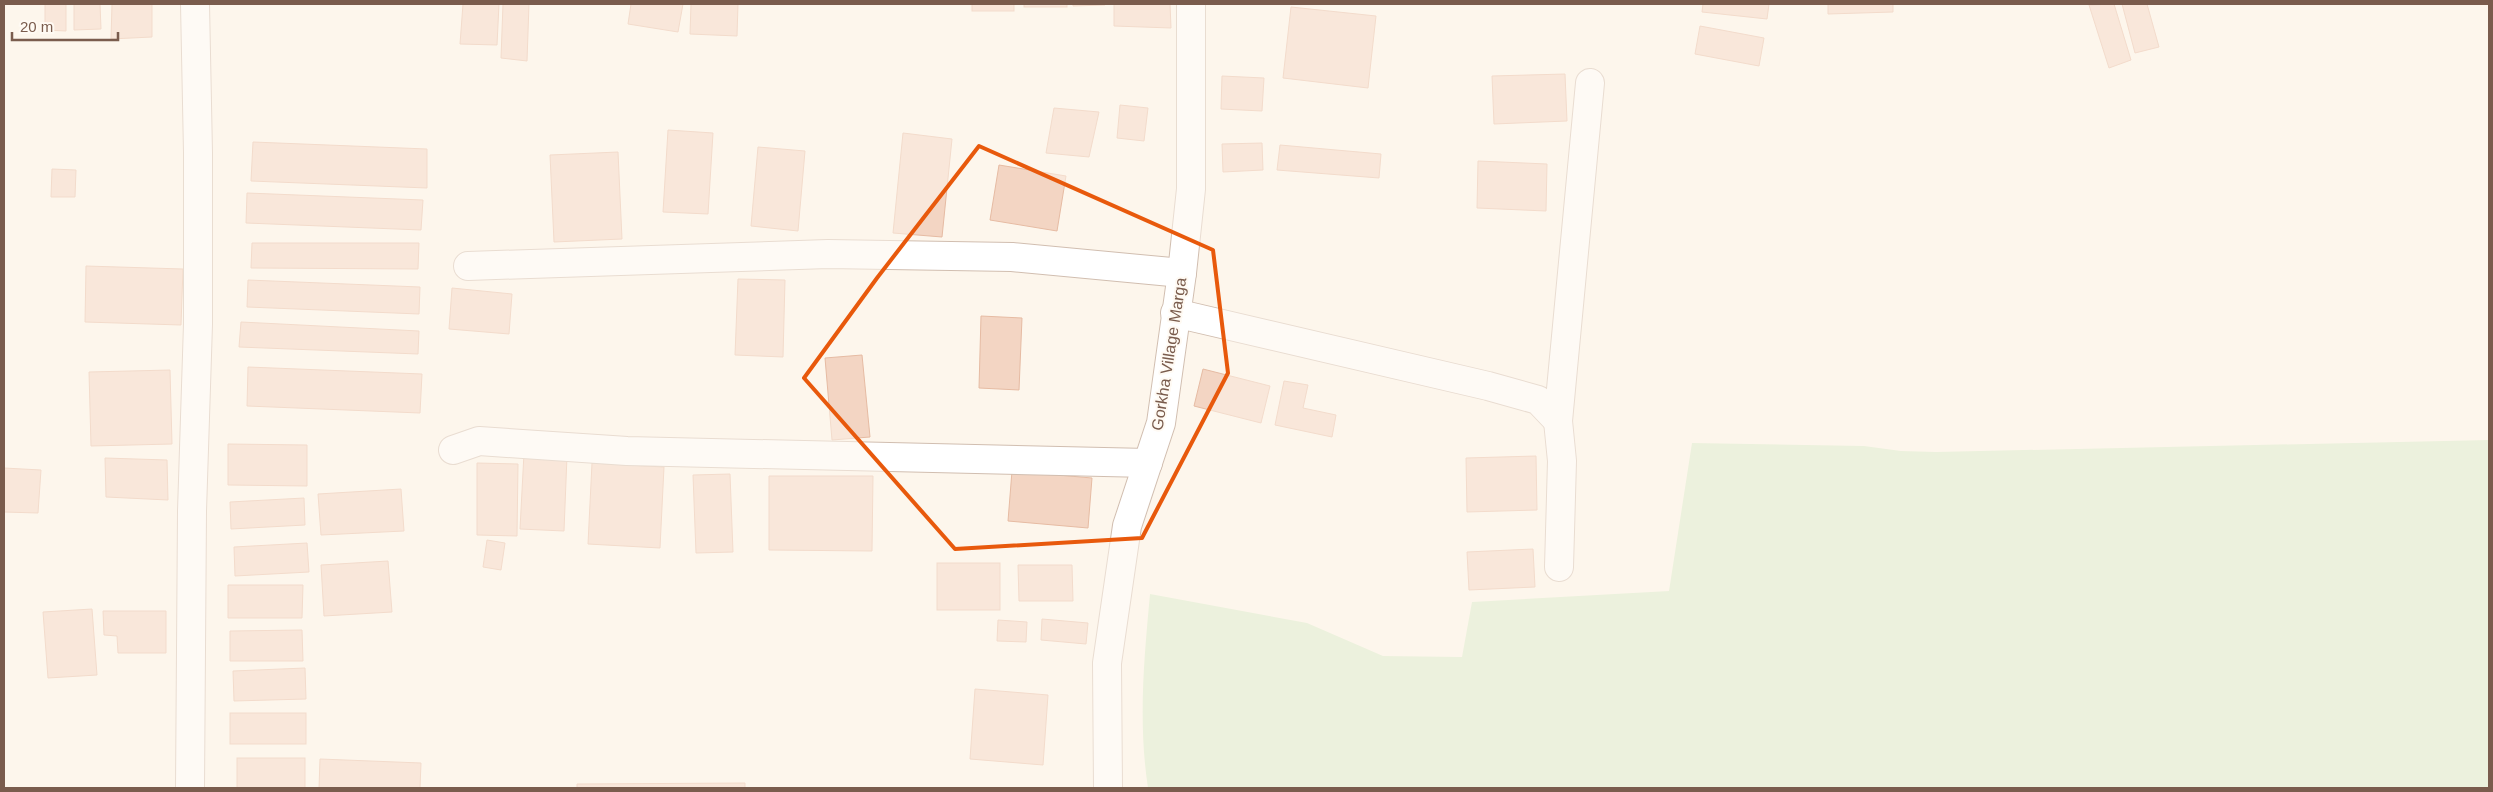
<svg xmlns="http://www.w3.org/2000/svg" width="2493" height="792" font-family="Arial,sans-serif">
	<rect width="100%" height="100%" fill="#fdf6ec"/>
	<!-- green -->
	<path fill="#d8ecc9" d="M 2489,440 L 2489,788 L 1148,788 C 1138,723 1144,659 1150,594 L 1307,623 L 1383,656 L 1462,657 L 1472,602 L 1669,591 L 1692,443 L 1864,446 L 1901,451 L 1936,452 Z"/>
	<!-- building -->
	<g fill="#f3d5c3" stroke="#e6bba3">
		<path d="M 45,4 L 66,4 L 66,31 L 45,30 Z"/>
		<path d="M 74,4 L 100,4 L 101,29 L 74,30 Z"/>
		<path d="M 112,4 L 152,4 L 152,37 L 111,39 Z"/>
		<path d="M 463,4 L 499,4 L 497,45 L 460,44 Z"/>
		<path d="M 503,4 L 529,4 L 527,61 L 501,58 Z"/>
		<path d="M 631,4 L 683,4 L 678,32 L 628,24 Z"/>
		<path d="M 691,4 L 738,4 L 737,36 L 690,34 Z"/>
		<rect x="972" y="4" width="42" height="7"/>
		<rect x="1024" y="4" width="43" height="3"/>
		<path d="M 1073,4 L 1105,4 L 1105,5 L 1073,6 Z"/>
		<path d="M 1114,4 L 1170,4 L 1171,28 L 1114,26 Z"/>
		<path d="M 1703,4 L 1769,4 L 1767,19 L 1702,12 Z"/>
		<path d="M 1828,4 L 1893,4 L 1893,12 L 1828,14 Z"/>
		<path d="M 2114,4 L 2131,60 L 2109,68 L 2089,5 Z"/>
		<path d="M 2122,4 L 2147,4 L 2159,47 L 2135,53 Z"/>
		<path d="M 1291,7 L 1376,16 L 1368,88 L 1283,78 Z"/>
		<path d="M 1700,26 L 1764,38 L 1759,66 L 1695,54 Z"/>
		<path d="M 1565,74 L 1567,121 L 1494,124 L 1492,76 Z"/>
		<path d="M 1222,76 L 1264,78 L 1262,111 L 1221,109 Z"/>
		<path d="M 1120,105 L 1148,108 L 1144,141 L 1117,138 Z"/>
		<path d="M 1054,108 L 1099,112 L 1089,157 L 1046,153 Z"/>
		<path d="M 668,130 L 713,133 L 708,214 L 663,212 Z"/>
		<path d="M 903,133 L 952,139 L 942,237 L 893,233 Z"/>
		<path d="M 253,142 L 427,149 L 427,188 L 251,181 Z"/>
		<path d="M 1262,143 L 1263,170 L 1223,172 L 1222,144 Z"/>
		<path d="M 1280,145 L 1381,154 L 1379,178 L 1277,170 Z"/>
		<path d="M 758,147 L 805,151 L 798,231 L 751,226 Z"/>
		<path d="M 618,152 L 622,239 L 554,242 L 550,155 Z"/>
		<path d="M 1478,161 L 1547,164 L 1546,211 L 1477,208 Z"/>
		<path d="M 999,165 L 1066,176 L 1057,231 L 990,220 Z"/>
		<path d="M 52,169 L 76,170 L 75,197 L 51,197 Z"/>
		<path d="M 247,193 L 423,200 L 421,230 L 246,223 Z"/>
		<path d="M 252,243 L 419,243 L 418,269 L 251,268 Z"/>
		<path d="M 86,266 L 183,269 L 181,325 L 85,322 Z"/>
		<path d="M 738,279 L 785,280 L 783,357 L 735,355 Z"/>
		<path d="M 248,280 L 420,287 L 419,314 L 247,307 Z"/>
		<path d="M 452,288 L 512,294 L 509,334 L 449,329 Z"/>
		<path d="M 981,316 L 1022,318 L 1019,390 L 979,388 Z"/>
		<path d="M 241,322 L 419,331 L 418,354 L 239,347 Z"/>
		<path d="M 862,355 L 870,437 L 832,440 L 825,358 Z"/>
		<path d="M 248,367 L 422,374 L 420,413 L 247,406 Z"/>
		<path d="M 1203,369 L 1270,386 L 1261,423 L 1194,406 Z"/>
		<path d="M 170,370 L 172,444 L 91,446 L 89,372 Z"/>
		<path d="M 1284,381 L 1308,385 L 1303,408 L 1336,415 L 1332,437 L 1275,425 Z"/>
		<path d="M 228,444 L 307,445 L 307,486 L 228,485 Z"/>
		<path d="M 524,453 L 567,456 L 564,531 L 520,529 Z"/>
		<path d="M 1536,456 L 1537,510 L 1467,512 L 1466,458 Z"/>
		<path d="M 105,458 L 167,460 L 168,500 L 106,497 Z"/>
		<path d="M 477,463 L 518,464 L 517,536 L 477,535 Z"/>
		<path d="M 592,463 L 664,467 L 660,548 L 588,544 Z"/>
		<path d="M 4,468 L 41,470 L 38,513 L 4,512 Z"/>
		<path d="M 1012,471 L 1092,478 L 1088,528 L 1008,521 Z"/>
		<path d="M 730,474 L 733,552 L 696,553 L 693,475 Z"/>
		<path d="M 769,476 L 873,476 L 872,551 L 769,550 Z"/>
		<path d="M 401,489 L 404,531 L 321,535 L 318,494 Z"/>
		<path d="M 304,498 L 305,525 L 231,529 L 230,502 Z"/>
		<path d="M 487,540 L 505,543 L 501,570 L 483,567 Z"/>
		<path d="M 307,543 L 309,572 L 235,576 L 234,547 Z"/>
		<path d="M 1533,549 L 1535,587 L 1469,590 L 1467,552 Z"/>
		<path d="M 388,561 L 392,612 L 324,616 L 321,565 Z"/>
		<rect x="937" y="563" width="63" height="47"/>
		<path d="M 1018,565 L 1072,565 L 1073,601 L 1019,601 Z"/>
		<path d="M 228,585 L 303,585 L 302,618 L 228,618 Z"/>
		<path d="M 92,609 L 97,675 L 48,678 L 43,612 Z"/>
		<path d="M 103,611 L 166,611 L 166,653 L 118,653 L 117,636 L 104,635 Z"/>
		<path d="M 1042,619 L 1088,623 L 1086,644 L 1041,640 Z"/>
		<path d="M 998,620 L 1027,622 L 1026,642 L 997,641 Z"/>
		<path d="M 302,630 L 303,661 L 230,661 L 230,631 Z"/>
		<path d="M 305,668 L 306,699 L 234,701 L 233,671 Z"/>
		<path d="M 975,689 L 1048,695 L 1043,765 L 970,759 Z"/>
		<rect x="230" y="713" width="76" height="31"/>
		<rect x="237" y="758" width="68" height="30"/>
		<path d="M 320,759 L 421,763 L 420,788 L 319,788 Z"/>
		<path d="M 745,783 L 745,788 L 577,788 L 577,784 Z"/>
	</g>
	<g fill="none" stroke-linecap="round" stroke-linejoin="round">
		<!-- minor casing -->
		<g stroke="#d1beb0" stroke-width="30">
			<g id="minor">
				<path d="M 468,266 L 828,254 L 1012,257 L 1182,273"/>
				<path d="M 1175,313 L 1488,386 L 1538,400 L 1558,421 L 1590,83"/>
				<path d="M 1558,421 L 1562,461 L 1559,567"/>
				<path d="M 453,450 L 479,441 L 627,451 L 1148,463"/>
				<path d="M 190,788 L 192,511 L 198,324 L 198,153 L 195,4"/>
				<path d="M 1108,788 L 1107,663 L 1127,526 L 1161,423 L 1182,273 L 1191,189 L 1191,4"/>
			</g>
		</g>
		<!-- minor -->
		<use href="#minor" stroke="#fff" stroke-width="28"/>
	</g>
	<!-- marked area -->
	<path d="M0 0H2493V792H0ZM 979,146 L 1213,250 L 1228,373 L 1142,538 L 955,549 L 804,378 L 877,278 Z" fill="#fdf6ec" fill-opacity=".55" fill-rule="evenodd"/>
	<path fill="none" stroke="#e8590c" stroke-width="4" stroke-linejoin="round" d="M 979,146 L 1213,250 L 1228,373 L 1142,538 L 955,549 L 804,378 L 877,278 Z"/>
	<g text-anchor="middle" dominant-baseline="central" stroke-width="4" stroke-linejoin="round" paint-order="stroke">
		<!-- street labels -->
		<g font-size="16" fill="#7a5c4d" stroke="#fffaf3">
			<text transform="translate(1169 354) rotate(-81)">Gorkha Village Marga</text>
		</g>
	</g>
	<!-- border -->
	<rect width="2493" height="792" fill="none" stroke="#7a5c4d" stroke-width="10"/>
	<!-- scale -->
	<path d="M12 32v8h106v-8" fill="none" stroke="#7a5c4d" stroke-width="2.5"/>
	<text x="20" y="32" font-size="15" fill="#7a5c4d" stroke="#fffaf3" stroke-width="4" paint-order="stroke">20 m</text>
</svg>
